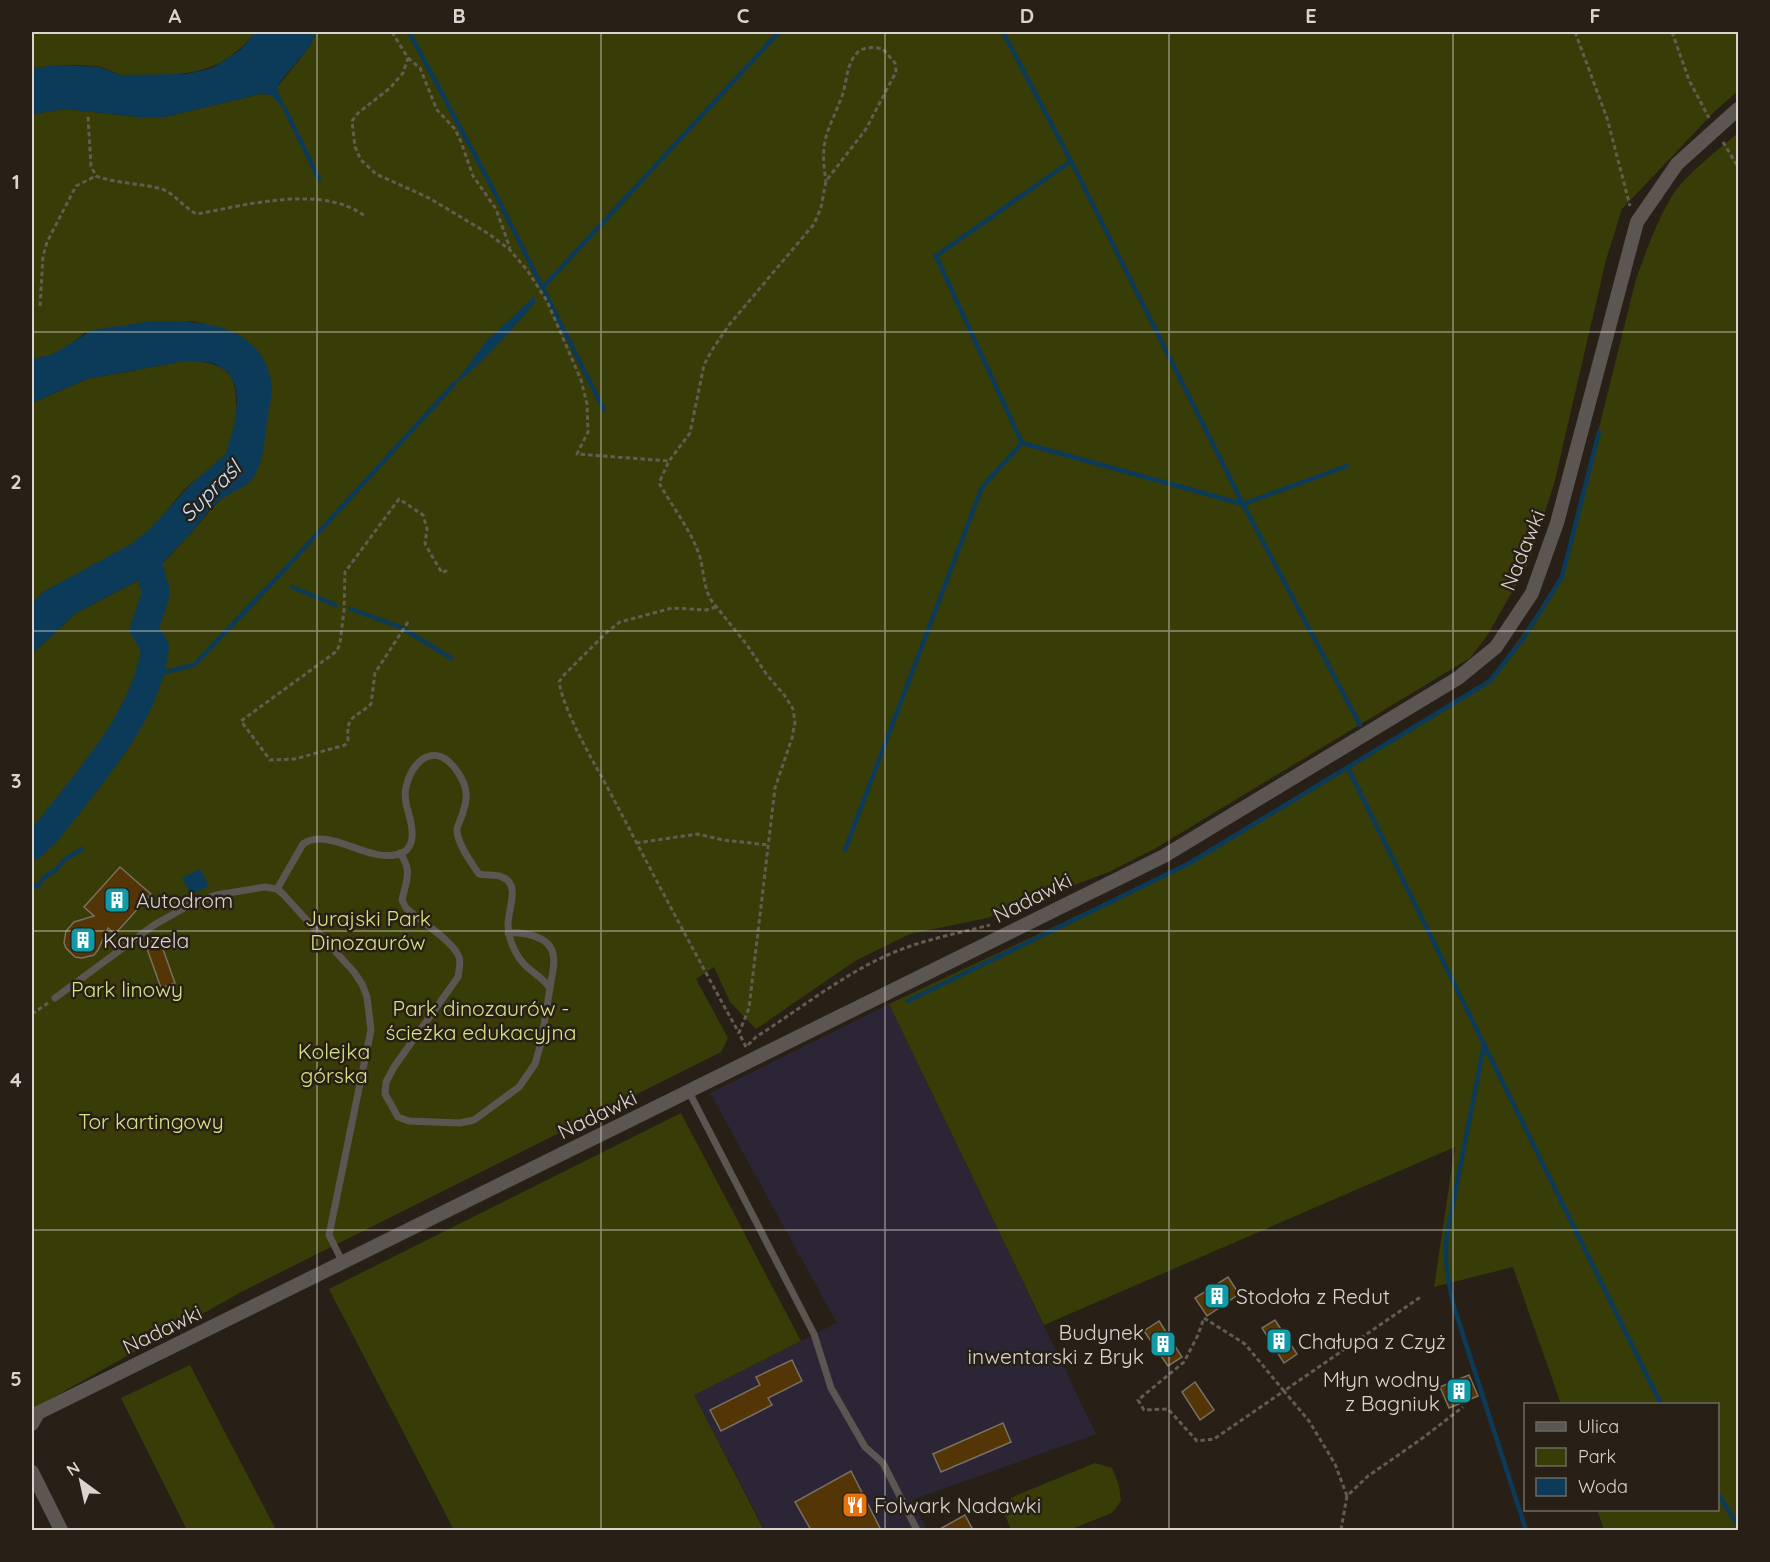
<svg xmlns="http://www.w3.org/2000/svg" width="1770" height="1562" font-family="Quicksand,sans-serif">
	<rect width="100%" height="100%" fill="#282016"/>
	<!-- commercial -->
	<path fill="#2c2535" d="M 889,1004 L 1096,1434 L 912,1500 L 927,1530 L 765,1530 L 694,1395 L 837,1323 L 710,1093 Z"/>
	<!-- green -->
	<g fill="#383c06">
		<path d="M 32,32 L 256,32 C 228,64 207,73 164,75 C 150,75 136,76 122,75 C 115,74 108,69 101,67 C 88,64 44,65 32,69 Z"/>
		<path d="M 316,32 L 1738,32 L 1738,91 L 1715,111 L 1622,209 L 1606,260 L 1554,484 L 1529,562 L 1487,636 L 1470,658 L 1156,848 L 1109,872 L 987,918 L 910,934 L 855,961 L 756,1029 L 730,1002 L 714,967 L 696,979 L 728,1038 L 721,1052 L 243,1291 L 61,1393 L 32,1411 L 32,654 L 76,613 L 143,578 L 153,578 L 158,568 L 193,531 L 212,508 L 221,499 L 251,480 L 238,334 L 193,321 L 84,333 C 70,346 51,359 32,359 L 32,114 L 66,109 L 139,117 L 165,117 L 260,94 L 271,95 L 310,46 Z"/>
		<path d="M 1738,133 L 1738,1530 L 1604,1530 L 1597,1510 L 1718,1510 L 1718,1404 L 1561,1404 L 1513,1267 L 1434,1287 L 1455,1147 L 1044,1325 L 889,1004 L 1188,864 L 1490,681 L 1562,577 L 1636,279 C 1647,250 1657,219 1674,193 C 1687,174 1720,148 1738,133 Z"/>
		<path d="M 185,361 C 205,361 233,364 235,389 C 238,409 236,433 227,452 C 221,464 199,476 189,485 C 175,499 164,516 150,530 C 123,555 76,574 43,592 L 32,603 L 32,403 L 87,379 Z"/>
		<path d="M 681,1113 L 801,1341 L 694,1395 L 764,1530 L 454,1530 L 329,1289 Z"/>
		<path d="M 190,1365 L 276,1530 L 187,1530 L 121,1398 Z"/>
		<path d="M 1095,1463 L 1112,1468 L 1119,1485 L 1121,1501 L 1112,1513 L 1069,1530 L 1011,1530 L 1004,1512 L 1006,1502 L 1015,1496 Z"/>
	</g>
	<!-- water -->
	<g fill="#0c3b59">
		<path d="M 256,32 L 316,32 L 310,46 L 279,83 L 278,91 L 287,112 L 271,95 L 260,94 L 165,117 L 139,117 L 66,109 L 32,114 L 32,69 L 54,65 L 99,67 L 120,75 L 187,74 L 212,68 L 239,51 Z"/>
		<path d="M 535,296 L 535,303 C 509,333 483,363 452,387 L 487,340 Z"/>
		<path d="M 153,321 C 199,321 255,322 270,376 C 274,391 269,407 267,422 C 264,440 264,464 252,479 C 245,488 231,492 222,499 C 209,508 201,522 191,533 C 178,548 161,560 153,578 L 143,578 L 76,613 L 32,654 L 32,603 L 43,592 L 131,544 L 150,529 L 191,484 L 226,454 L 235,421 L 237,400 L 235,384 L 228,372 L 213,363 L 185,361 L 87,379 L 32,403 L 32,359 L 53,354 L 92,330 Z"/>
		<path d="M 200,869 L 209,886 L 191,895 L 182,878 Z"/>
	</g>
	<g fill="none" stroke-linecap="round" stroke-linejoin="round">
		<!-- stream -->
		<g stroke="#0c3b59" stroke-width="4.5">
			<path d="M 409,32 L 491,185 L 604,410"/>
			<path d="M 1003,32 L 1071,161 L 1243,504 L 1360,725"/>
			<path d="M 285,109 L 319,179"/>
			<path d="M 545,285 L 779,32"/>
			<path d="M 1022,443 L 1243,504 L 1347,466"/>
			<path d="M 292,587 L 336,605"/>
			<path d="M 351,609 L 400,627 L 451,658"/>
			<path d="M 150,676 L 194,665 L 286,568 L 454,384"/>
			<path d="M 1348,768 L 1661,1404"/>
			<path d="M 845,850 L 982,487 L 1022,443 L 936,256 L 1071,161"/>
			<path d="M 32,887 L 39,885 L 43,878 L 57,869 L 63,861 L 82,849"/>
			<path d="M 908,1001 L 1188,864 L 1490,681 L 1523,639 L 1562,577 L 1599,432"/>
			<path d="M 1484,1045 L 1447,1234 C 1444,1260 1448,1282 1454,1307 L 1526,1530"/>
			<path d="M 1718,1494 L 1738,1525"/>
		</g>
		<!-- river -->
		<path stroke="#0c3b59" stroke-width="28" d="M 32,846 L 47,832 C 87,780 148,715 155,647 L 144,629 L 155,596 L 155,587 L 153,583 L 149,565 L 150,552"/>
	</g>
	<!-- building -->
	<g fill="#533506" stroke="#796f63" stroke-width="1.5">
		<path d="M 120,867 L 151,894 L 115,934 L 108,928 L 98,950 L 94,955 L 82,958 L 75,957 L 66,948 L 64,943 L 66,931 L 74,922 L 94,916 L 84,907 Z"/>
		<path d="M 159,938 L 175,983 L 161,988 L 145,943 Z"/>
		<path d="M 1228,1277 L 1239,1294 L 1207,1316 L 1195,1298 Z"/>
		<path d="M 1275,1320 L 1297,1354 L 1284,1363 L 1262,1328 Z"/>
		<path d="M 1159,1321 L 1182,1357 L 1168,1366 L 1144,1331 Z"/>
		<path d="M 792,1360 L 802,1381 L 768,1398 L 772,1405 L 721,1431 L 710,1410 L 760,1385 L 756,1377 Z"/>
		<path d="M 1469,1375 L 1478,1396 L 1449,1408 L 1440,1387 Z"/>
		<path d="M 1195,1382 L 1214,1410 L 1200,1420 L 1182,1392 Z"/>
		<path d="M 1003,1423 L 1011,1442 L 941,1472 L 933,1454 Z"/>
		<path d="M 851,1471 L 881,1530 L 811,1530 L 795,1502 Z"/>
		<path d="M 965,1515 L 973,1530 L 938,1530 Z"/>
	</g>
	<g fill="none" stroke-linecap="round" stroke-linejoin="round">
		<!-- path -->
		<g stroke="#635c53" stroke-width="3" stroke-dasharray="4.5 3" stroke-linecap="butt">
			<path d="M 392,32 L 408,58 L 403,73 L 390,88 L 358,113 L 352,121 L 355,147 L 361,160 L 376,174 L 429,198 L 489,234 L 510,250 L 527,270 L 547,301 L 581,380 L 587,404 L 588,432 L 577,454 L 669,461"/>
			<path d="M 1575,32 L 1607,118 L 1630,206"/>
			<path d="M 1672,32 L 1689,80 L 1709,118"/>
			<path d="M 408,58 L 420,68 L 437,110 L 455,129 L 461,142 L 473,176 L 496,209 L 510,248"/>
			<path d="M 88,117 L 91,166 L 96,176 C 118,184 141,183 162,189 C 175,194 184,208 197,214 C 246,205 322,184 365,216"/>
			<path d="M 1723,142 L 1738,167"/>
			<path d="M 40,306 L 43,256 L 47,242 L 76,186 L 96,176"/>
			<path d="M 716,607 L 706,610 L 672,608 L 620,622 L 607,632 L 563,676 L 559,682 C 565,715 595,764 611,794 C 653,874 695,954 739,1033"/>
			<path d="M 408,622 L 375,673 L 371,704 C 355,719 346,714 348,740 L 345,745 L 295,759 L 270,760 L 241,721 L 337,651 L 340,643 L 344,611 L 345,572 L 399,499 L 423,515 L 427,529 L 425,544 L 442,573 L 450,569"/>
			<path d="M 636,843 L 698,834 L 723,840 L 769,845"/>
			<path d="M 32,1014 L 48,1003"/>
			<path d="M 748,1045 L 756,1037 C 800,1009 849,970 897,951 C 927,939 959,933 990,925"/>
			<path d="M 746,1047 L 739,1033 L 749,1008 L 775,788 L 792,738 L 795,722 L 793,709 L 785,696 L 767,675 L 747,645 L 711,600 C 703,586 704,569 699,554 C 690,529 672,506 659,483 L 669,461 L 690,433 L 704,365 L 712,350 L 729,325 L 814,224 L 821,208 L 826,181 L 866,129 L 896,72 L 895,63 L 883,49 C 875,47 864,46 857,53 C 846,64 847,83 842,96 C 828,133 819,139 826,181"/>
			<path d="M 1347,1496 L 1335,1464 L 1309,1421 L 1284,1391 L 1214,1439 L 1197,1441 L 1168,1409 L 1144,1410 L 1138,1400 L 1184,1362 L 1198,1335 L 1204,1318 L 1245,1344 L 1284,1391 L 1422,1296"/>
			<path d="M 1341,1530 L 1347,1496 L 1368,1476 L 1420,1440 L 1463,1407"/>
		</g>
		<!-- lane -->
		<g stroke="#5c5653" stroke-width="7">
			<path d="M 277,889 L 303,844 C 331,825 372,868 404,852 C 409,849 412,842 412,837 C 414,820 402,804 406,787 C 411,763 432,742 453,766 C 465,780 470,794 463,812 C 462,817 458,824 457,829 C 456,842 472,864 479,874 C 486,876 495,874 502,877 C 521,884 508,909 508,924 C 508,933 511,943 515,951 C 524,970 539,973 550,988 L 541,1043 L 535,1064 L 519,1087 L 474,1120 L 460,1123 L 409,1121 L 398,1117 L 385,1094 L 386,1082 L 394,1067 L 458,977 C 459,971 461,963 459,957 C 453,941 419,920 406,908 L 402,900 C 406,880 413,872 400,853"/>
			<path d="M 508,933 C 523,932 550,936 553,954 C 556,964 551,978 550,988"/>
			<path d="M 55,998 L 154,925 L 193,903 L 216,895 L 265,887 L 277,889 L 283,894 L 354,972 L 362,984 L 367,997 L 371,1030 L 329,1235 L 343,1263"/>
			<path d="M 689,1092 L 814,1334 L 831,1388 L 865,1447 L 883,1463 L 917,1530"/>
		</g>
		<!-- street -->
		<g stroke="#5c5653" stroke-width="14">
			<path d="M 32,1424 L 38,1413 L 1164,856 L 1458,678 L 1496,647 L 1532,593 L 1557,523 L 1637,222 L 1677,164 L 1738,109"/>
			<path d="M 32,1472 L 61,1530"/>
		</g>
	</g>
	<!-- grid -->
	<path fill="none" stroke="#dad4ce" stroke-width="1.5" stroke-opacity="0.55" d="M 317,32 L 317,1530M 601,32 L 601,1530M 885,32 L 885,1530M 1169,32 L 1169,1530M 1453,32 L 1453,1530M 32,332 L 1738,332M 32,631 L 1738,631M 32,931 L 1738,931M 32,1230 L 1738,1230"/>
	<!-- icons -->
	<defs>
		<g id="building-square" transform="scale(1.35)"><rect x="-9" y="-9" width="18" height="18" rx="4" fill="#0f9aa8" stroke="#282016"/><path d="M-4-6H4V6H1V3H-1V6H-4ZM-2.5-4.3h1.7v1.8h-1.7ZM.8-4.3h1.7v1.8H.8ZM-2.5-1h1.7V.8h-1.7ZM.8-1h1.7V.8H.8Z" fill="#fff"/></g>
		<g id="restaurant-square" transform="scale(1.35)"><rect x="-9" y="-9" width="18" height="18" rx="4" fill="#e8710a" stroke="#282016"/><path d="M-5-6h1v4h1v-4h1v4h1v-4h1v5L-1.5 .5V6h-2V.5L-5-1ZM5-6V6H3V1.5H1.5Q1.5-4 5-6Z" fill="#fff"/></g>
	</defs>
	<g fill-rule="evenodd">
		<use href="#building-square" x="117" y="900"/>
		<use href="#building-square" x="83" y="940"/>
		<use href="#building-square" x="1217" y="1296"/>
		<use href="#building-square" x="1279" y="1341"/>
		<use href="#building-square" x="1163" y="1344"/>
		<use href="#building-square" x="1459" y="1391"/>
		<use href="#restaurant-square" x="855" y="1505"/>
	</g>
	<g text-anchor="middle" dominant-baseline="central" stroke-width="5" stroke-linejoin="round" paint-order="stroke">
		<!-- street labels -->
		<g font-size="21" fill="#dad4ce" stroke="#282016">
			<text transform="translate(1522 550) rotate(-68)">Nadawki</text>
			<text transform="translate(1032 897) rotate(-27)">Nadawki</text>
			<text transform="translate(597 1114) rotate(-26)">Nadawki</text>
			<text transform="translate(162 1329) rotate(-26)">Nadawki</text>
		</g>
		<!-- poi labels -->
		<g font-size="21" fill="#dad4ce" stroke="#282016" text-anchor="start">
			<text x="136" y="900">Autodrom</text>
			<text x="103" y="940">Karuzela</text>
			<text x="1236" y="1296">Stodoła z Redut</text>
			<text x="1144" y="1332" text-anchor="end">Budynek<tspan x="1144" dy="24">inwentarski z Bryk</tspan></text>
			<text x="1298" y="1341">Chałupa z Czyż</text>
			<text x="1440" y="1379" text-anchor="end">Młyn wodny<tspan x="1440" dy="24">z Bagniuk</tspan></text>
			<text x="874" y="1505">Folwark Nadawki</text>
		</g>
		<!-- park labels -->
		<g font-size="21" fill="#d7e384" stroke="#282016">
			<text x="368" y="918">Jurajski Park<tspan x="368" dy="24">Dinozaurów</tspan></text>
			<text x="127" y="989">Park linowy</text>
			<text x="481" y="1008">Park dinozaurów -<tspan x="481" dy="24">ścieżka edukacyjna</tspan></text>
			<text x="334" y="1051">Kolejka<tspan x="334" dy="24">górska</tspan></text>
			<text x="151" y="1121">Tor kartingowy</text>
		</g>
		<!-- water labels -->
		<g font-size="22" font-style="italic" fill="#c6e6ff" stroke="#282016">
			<text transform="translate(210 491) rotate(-45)">Supraśl</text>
		</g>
	</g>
	<!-- border -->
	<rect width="1770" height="1562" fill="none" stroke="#282016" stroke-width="66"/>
	<!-- legend -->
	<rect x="1524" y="1403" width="195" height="108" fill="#282016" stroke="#6f6860" stroke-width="1.5"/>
	<rect x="1536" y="1422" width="30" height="9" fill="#5c5653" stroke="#6f6860" stroke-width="1.5"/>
	<text x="1578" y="1433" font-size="18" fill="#dad4ce">Ulica</text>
	<rect x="1536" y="1448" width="30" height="18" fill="#383c06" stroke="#6f6860" stroke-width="1.5"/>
	<text x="1578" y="1463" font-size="18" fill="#dad4ce">Park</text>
	<rect x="1536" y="1478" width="30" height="18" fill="#0c3b59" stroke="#6f6860" stroke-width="1.5"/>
	<text x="1578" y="1493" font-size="18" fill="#dad4ce">Woda</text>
	<!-- north arrow -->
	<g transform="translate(81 1481) rotate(327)" stroke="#282016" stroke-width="4.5" paint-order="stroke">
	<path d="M0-4.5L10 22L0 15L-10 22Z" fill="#dad4ce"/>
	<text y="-9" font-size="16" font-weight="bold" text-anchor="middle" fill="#dad4ce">N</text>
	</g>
	<rect x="33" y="33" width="1704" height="1496" fill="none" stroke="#dad4ce" stroke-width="2"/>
	<g font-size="20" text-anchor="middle" font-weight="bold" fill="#dad4ce">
		<text x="175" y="23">A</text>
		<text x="459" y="23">B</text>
		<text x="743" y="23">C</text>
		<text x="1027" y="23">D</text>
		<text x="1311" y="23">E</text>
		<text x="1595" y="23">F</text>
		<text x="16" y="189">1</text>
		<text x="16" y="489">2</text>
		<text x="16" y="788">3</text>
		<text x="16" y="1087">4</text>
		<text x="16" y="1386">5</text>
	</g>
</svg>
